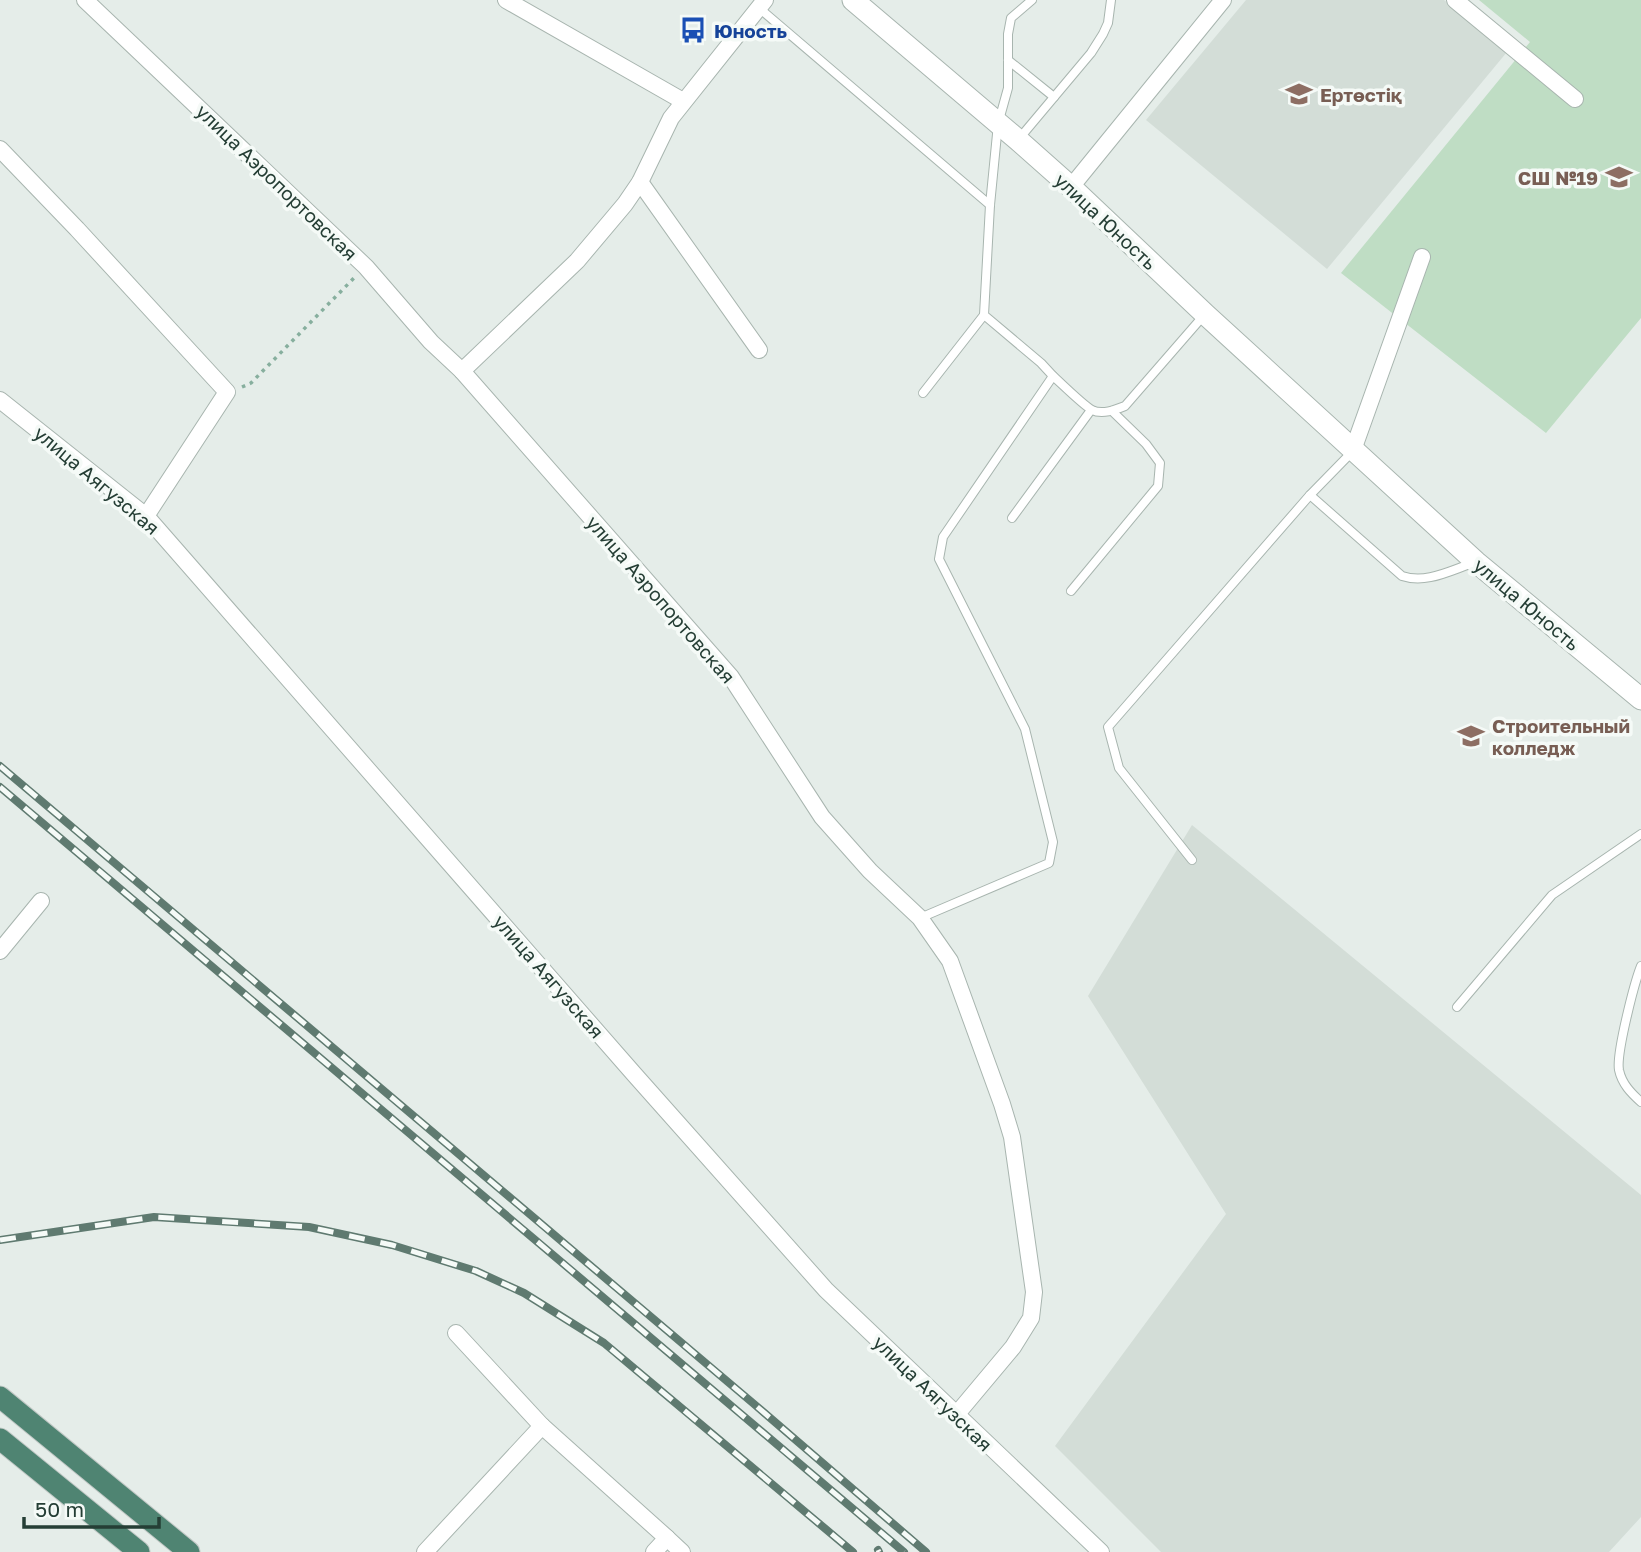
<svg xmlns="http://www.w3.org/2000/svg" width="1641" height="1552" font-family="'Golos Text',sans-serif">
	<rect width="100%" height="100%" fill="#e5ede9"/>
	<!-- built -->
	<g fill="#d3ddd7">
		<path d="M 1246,0 L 1444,0 L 1507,52 L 1327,269 L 1146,120 Z"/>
		<path d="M 1192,825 L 1641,1195 L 1641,1517 L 1609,1552 L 1161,1552 L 1055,1446 L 1226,1214 L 1088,996 Z"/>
	</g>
	<!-- green -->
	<path fill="#bfddc4" d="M 1479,0 L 1641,0 L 1641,318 L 1546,433 L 1341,273 L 1530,42 Z"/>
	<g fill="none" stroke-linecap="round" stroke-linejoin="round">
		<!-- service casing -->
		<g stroke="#a8b5af" stroke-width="10">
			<g id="service">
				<path d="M 759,8 L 990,205"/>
				<path d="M 1008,60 L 1054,97"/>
				<path d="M 1018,140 L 1091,53 L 1103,34 L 1108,23 L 1111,0"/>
				<path d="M 1053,376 C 1062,384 1083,405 1092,410 C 1102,415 1115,410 1125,406 L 1205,314"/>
				<path d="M 923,393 L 984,315"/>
				<path d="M 1310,495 L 1402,576 C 1426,584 1449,571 1473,563"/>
				<path d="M 1012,518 L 1091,410"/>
				<path d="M 1071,591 L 1158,486 L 1160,463 L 1146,444 L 1112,411"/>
				<path d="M 1192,860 L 1119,768 L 1108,727 L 1310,495 L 1353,451"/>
				<path d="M 920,918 L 1049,863 L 1053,842 L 1025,729 L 939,559 L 943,537 L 1053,376 L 1041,363 L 984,315 L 990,205 L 998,124 L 1008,88 L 1008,34 L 1011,18 L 1032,0"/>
				<path d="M 1641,966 C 1634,984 1616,1054 1619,1070 C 1622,1084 1631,1093 1641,1102"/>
				<path d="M 1457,1007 L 1552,895 L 1641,834"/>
			</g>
		</g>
		<!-- minor casing -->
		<g stroke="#a8b5af" stroke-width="18">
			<g id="minor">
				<path d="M 85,0 L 366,267 L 431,342 L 462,371 L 731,677 L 822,817 L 870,871 L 920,918 L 950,961 L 1002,1104 L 1012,1137 L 1034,1292 L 1031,1318 L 1013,1347 L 956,1415"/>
				<path d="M 506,0 L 683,101"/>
				<path d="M 1455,0 L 1575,99"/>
				<path d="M 0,149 L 77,229 L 227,392 L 146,516"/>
				<path d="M 640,182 L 759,350"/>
				<path d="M 1071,187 L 1223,0"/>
				<path d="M 462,371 L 577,261 L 625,204 L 640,182 L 671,118 L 765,0"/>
				<path d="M 0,400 L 146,516 L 634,1074 L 826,1290 L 1101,1552"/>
				<path d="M 1353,450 L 1422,257"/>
				<path d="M 0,951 L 41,901"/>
				<path d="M 542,1426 L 667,1538 L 654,1552"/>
				<path d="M 667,1538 L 682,1552"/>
				<path d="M 425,1552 L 542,1426 L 456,1333"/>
			</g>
		</g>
		<!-- tertiary casing -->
		<g stroke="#a8b5af" stroke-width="23">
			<path id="tertiary" d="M 853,0 L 1018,140 L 1071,187 L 1205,314 L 1476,562 L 1641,699"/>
		</g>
		<!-- trunk casing -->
		<g stroke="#c2c9c6" stroke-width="23">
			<g id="trunk">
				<path d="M 0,1397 L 189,1552"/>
				<path d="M 0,1439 L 139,1552"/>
			</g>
		</g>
		<!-- path -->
		<path stroke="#87af9e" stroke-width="3.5" stroke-dasharray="3.5 5" stroke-linecap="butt" d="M 242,387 L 251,383 L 354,278"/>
		<!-- service -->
		<use href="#service" stroke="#fff" stroke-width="8"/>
		<!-- minor -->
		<use href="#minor" stroke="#fff" stroke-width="16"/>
		<!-- tertiary -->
		<use href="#tertiary" stroke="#fff" stroke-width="21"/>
		<!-- trunk -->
		<use href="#trunk" stroke="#4f8472" stroke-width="21"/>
		<!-- rail casing -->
		<g stroke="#5f7a70" stroke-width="8">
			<g id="rail">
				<path d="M 0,766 L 754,1404 L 926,1552"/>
				<path d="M 0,787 L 904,1552"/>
				<path d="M 0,1240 L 154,1217 L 309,1227 L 392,1245 L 476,1271 L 524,1293 L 604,1343 L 853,1552"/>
				<path d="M 878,1550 L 879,1552"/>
			</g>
		</g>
		<!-- rail -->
		<use href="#rail" stroke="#f5faf7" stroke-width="5" stroke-dasharray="16" stroke-linecap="butt"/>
	</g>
	<!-- icons -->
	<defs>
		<g id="bus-bare" transform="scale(2.1)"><path d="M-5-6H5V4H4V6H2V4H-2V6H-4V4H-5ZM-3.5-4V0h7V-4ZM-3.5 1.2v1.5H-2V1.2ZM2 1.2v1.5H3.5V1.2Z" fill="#1a4fb4" stroke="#f5faf7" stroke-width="2.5" paint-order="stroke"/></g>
		<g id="school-bare" transform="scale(2.1)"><path d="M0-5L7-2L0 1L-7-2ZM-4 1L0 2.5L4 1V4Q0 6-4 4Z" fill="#8d6e63" stroke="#f5faf7" stroke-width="2.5" paint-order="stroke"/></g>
		<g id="university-bare" transform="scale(2.1)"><path d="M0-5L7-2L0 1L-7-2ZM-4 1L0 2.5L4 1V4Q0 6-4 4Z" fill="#8d6e63" stroke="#f5faf7" stroke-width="2.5" paint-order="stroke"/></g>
	</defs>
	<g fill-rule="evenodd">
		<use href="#bus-bare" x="693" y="30"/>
		<use href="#school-bare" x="1299" y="94"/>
		<use href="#school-bare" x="1619" y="177"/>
		<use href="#university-bare" x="1471" y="736"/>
	</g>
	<g text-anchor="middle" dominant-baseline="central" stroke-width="7" stroke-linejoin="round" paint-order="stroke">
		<!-- transit labels -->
		<g font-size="19" font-weight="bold" fill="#164399" stroke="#f5faf7" text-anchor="start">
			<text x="714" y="30">Юность</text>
		</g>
		<!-- education labels -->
		<g font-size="19" font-weight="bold" fill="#785e54" stroke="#f5faf7" text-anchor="start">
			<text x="1320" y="94">Ертөстіқ</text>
			<text x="1598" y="177" text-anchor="end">СШ №19</text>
			<text x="1492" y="725">Строительный<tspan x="1492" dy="22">колледж</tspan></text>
		</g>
		<!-- street labels -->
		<g font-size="19" fill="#253e35" stroke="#f5faf7">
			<text transform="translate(277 182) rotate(44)">улица Аэропортовская</text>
			<text transform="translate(1106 221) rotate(43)">улица Юность</text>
			<text transform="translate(97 480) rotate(40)">улица Аягузская</text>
			<text transform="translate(661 599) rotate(49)">улица Аэропортовская</text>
			<text transform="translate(1527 604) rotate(40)">улица Юность</text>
			<text transform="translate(549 976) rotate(49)">улица Аягузская</text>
			<text transform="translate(933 1393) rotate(44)">улица Аягузская</text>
		</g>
	</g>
	<!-- scale -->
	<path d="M24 1517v10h135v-10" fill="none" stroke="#253e35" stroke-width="3.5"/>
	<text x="35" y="1517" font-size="21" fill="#253e35" stroke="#f5faf7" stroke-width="5" paint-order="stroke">50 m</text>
</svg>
